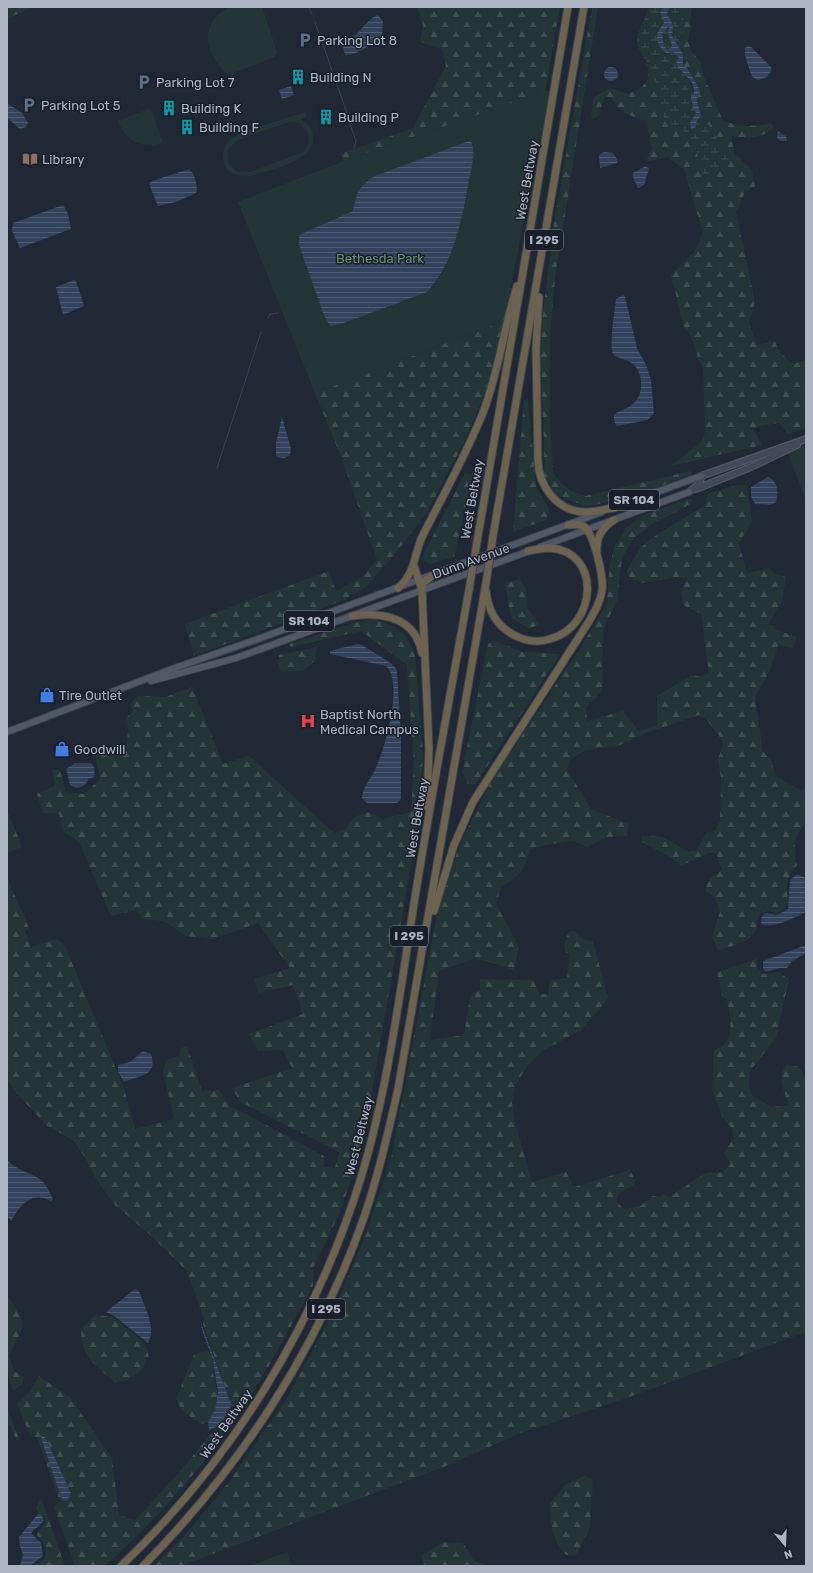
<svg xmlns="http://www.w3.org/2000/svg" width="813" height="1573" font-family="Rubik,sans-serif">
	<defs>
		<pattern id="forest-firs" width="22" height="20" patternUnits="userSpaceOnUse"><rect width="22" height="20" fill="#233537"/><path d="M5 1l3.5 6h-7zM16 11l3.5 6h-7z" fill="#405052"/></pattern>
		<pattern id="wetland-marsh" width="20" height="14" patternUnits="userSpaceOnUse"><rect width="20" height="14" fill="#233537"/><path d="M1 5h8M5 5V1M11 12h8M15 12V8" fill="none" stroke="#405052"/></pattern>
		<pattern id="water-rules" width="6" height="5" patternUnits="userSpaceOnUse"><rect width="6" height="5" fill="#33435d"/><path d="M0 2.5h6" fill="none" stroke="#4e5c73"/></pattern>
	</defs>
	<rect width="100%" height="100%" fill="#202835"/>
	<!-- forest -->
	<g fill="url(#forest-firs)" fill-rule="evenodd">
		<path d="M 7,7 L 33,7 L 7,19 Z"/>
		<path d="M 417,7 L 560,7 L 545,92 L 344,161 L 340,154 L 413,128 L 446,66 L 442,49 L 420,42 L 423,26 Z"/>
		<path d="M 592,7 L 598,7 L 555,278 L 550,337 L 550,421 L 553,473 L 560,482 L 571,491 L 586,496 L 691,471 L 692,475 L 644,492 L 599,504 L 585,506 L 556,495 L 545,477 L 541,362 L 542,322 L 553,229 Z"/>
		<path d="M 688,7 L 692,7 L 690,24 L 691,26 L 688,40 L 691,51 L 700,61 L 704,77 L 723,121 C 740,127 754,127 771,123 L 773,128 C 761,140 746,138 731,136 L 735,154 L 752,171 L 755,186 L 745,192 L 736,212 L 755,302 L 749,323 L 757,345 L 775,341 L 778,350 L 792,364 L 806,360 L 806,428 L 788,434 L 779,423 L 761,426 L 753,429 L 762,445 L 671,466 L 701,442 L 705,433 L 703,368 L 698,358 L 692,337 L 684,327 L 671,275 L 695,251 L 703,233 L 684,169 L 667,157 L 646,162 L 652,148 L 646,121 C 630,116 618,112 611,97 L 604,98 L 599,115 L 593,119 L 591,115 L 594,97 L 610,88 L 628,94 L 642,87 L 648,79 L 653,76 L 659,88 L 658,107 L 670,128 L 682,129 L 698,154 L 697,162 L 711,128 C 708,125 703,120 701,116 C 695,102 699,73 683,66 L 683,54 L 677,45 L 684,27 L 684,11 Z"/>
		<path d="M 504,321 L 486,390 L 465,441 L 427,512 L 399,549 L 367,586 L 344,600 L 194,656 L 185,624 L 329,571 L 336,591 L 361,578 L 377,560 L 342,459 L 315,393 Z"/>
		<path d="M 528,399 L 536,487 L 549,509 L 546,520 L 513,532 L 524,400 Z"/>
		<path d="M 465,473 L 473,475 L 454,557 L 429,564 L 421,559 Z"/>
		<path d="M 747,485 L 752,521 L 739,544 L 747,573 L 769,568 L 773,573 L 786,577 L 782,601 L 769,623 L 777,630 L 797,637 L 793,648 L 778,646 L 770,670 L 755,697 L 763,752 L 771,760 L 776,776 L 798,789 L 806,790 L 806,823 C 794,834 793,850 797,865 C 786,879 785,884 789,902 L 785,909 L 776,913 L 770,911 L 761,913 L 757,920 C 761,940 732,945 718,951 L 712,936 L 720,912 L 715,898 L 705,890 L 710,878 L 722,870 L 716,853 L 708,853 L 681,866 L 672,858 L 642,842 L 642,836 L 663,837 L 689,852 L 697,850 L 706,833 L 715,831 L 720,821 L 721,779 L 718,759 L 723,744 L 720,737 L 706,719 L 699,715 L 649,732 L 618,746 L 586,750 L 571,759 L 567,769 L 591,809 L 629,824 L 627,836 L 607,837 L 587,847 L 575,841 L 550,844 L 530,849 C 524,872 521,875 501,887 L 496,904 L 519,947 L 514,970 L 476,958 L 439,971 L 430,1040 L 464,1035 L 470,996 L 480,989 L 480,979 L 533,980 L 540,994 L 548,994 L 550,980 L 567,978 L 570,953 L 566,953 L 564,943 L 569,932 L 575,931 L 585,940 L 593,941 L 608,999 L 581,1030 L 544,1050 L 527,1066 L 515,1086 L 512,1102 L 514,1119 L 532,1182 L 566,1172 L 574,1187 L 630,1170 L 635,1180 L 634,1185 L 619,1193 L 616,1201 L 624,1209 L 640,1206 L 653,1196 L 659,1197 L 664,1194 L 669,1197 C 681,1190 692,1181 704,1174 C 714,1168 720,1180 731,1163 L 724,1153 L 734,1138 L 732,1129 L 722,1116 L 712,1091 L 714,1050 C 737,1044 730,1016 727,999 L 722,996 L 717,972 L 757,959 L 757,967 L 762,974 L 778,972 L 789,979 L 776,1038 L 750,1071 L 749,1086 L 752,1096 L 772,1107 L 789,1105 C 785,1093 775,1075 787,1065 L 799,1067 L 806,1080 L 806,1332 L 627,1398 L 521,1433 L 446,1466 L 181,1566 L 154,1566 L 185,1535 L 229,1482 L 287,1398 L 331,1316 L 364,1239 L 391,1159 L 437,915 L 459,846 L 490,783 L 584,642 L 607,603 L 609,570 L 614,547 L 627,527 L 644,515 L 691,498 L 694,501 L 679,511 L 653,523 L 633,539 L 622,558 L 617,601 L 603,630 L 602,691 L 586,707 L 587,721 L 623,711 L 639,731 L 657,725 L 657,696 L 692,675 L 701,677 L 709,674 L 701,614 L 683,605 L 681,591 L 687,578 L 677,577 L 643,583 L 629,577 L 627,570 L 641,547 L 659,533 L 704,506 L 709,493 L 734,486 Z"/>
		<path d="M 520,579 L 526,589 L 528,609 L 539,624 L 530,629 L 511,618 L 505,583 Z"/>
		<path d="M 372,619 C 397,626 403,629 415,653 L 423,754 L 419,818 L 368,1114 L 357,1162 L 340,1212 L 313,1268 L 313,1286 C 292,1324 271,1364 247,1402 C 208,1462 159,1517 105,1566 L 75,1566 L 54,1506 L 60,1502 L 37,1437 L 30,1436 L 17,1403 L 29,1393 L 39,1376 L 70,1397 L 112,1458 L 119,1515 L 135,1520 C 169,1485 204,1446 231,1404 L 203,1324 L 204,1319 L 187,1271 L 148,1233 L 115,1205 L 96,1179 L 86,1159 L 74,1141 L 46,1125 L 14,1090 L 7,1079 L 7,871 L 9,882 L 29,928 L 25,931 L 31,947 L 57,939 L 65,946 L 124,1088 L 135,1129 L 174,1119 L 163,1072 L 166,1060 L 180,1056 L 181,1048 L 187,1046 L 202,1091 L 219,1090 L 229,1105 L 324,1156 L 324,1167 L 335,1168 L 339,1152 L 240,1102 L 232,1088 L 292,1068 L 283,1050 L 258,1051 L 249,1034 L 303,1014 L 293,985 L 259,993 L 254,979 L 290,968 L 258,923 L 214,939 L 186,936 L 164,921 L 142,919 L 137,910 L 111,916 L 79,842 L 63,832 L 59,814 L 43,813 L 37,794 L 55,786 L 52,770 L 60,770 L 66,792 L 84,794 L 100,779 L 95,755 L 127,744 L 128,729 L 125,719 L 133,711 L 130,704 L 138,696 L 166,697 L 192,687 L 223,764 L 249,756 L 334,833 L 345,829 L 354,817 L 369,812 L 383,819 L 411,812 L 414,763 L 407,665 L 361,631 L 291,647 L 289,644 L 347,625 ZM 42,1436 L 45,1437 L 71,1493 L 62,1500 L 41,1438 Z"/>
		<path d="M 495,641 L 523,652 L 560,654 L 475,785 L 468,784 L 462,772 L 488,644 Z"/>
		<path d="M 317,647 L 315,661 L 302,671 L 281,672 L 278,663 L 279,655 Z"/>
		<path d="M 7,810 L 22,847 L 7,853 Z"/>
		<path d="M 7,1296 C 29,1324 25,1325 9,1355 L 14,1371 L 24,1377 L 22,1384 L 13,1391 L 7,1373 Z"/>
		<path d="M 96,1315 L 113,1317 L 142,1341 L 147,1350 L 149,1357 L 142,1370 L 126,1381 L 114,1382 C 96,1365 81,1357 81,1330 Z"/>
		<path d="M 205,1351 L 210,1352 L 215,1369 L 213,1372 L 218,1396 L 215,1411 L 208,1422 L 202,1424 L 182,1411 L 176,1399 L 194,1355 Z"/>
		<path d="M 7,1408 L 19,1439 L 16,1440 L 10,1425 L 7,1424 Z"/>
		<path d="M 584,1476 L 593,1479 L 590,1527 L 576,1555 L 566,1555 C 552,1541 550,1521 550,1503 L 565,1485 Z"/>
		<path d="M 41,1498 L 65,1566 L 34,1566 C 51,1555 49,1550 37,1535 L 39,1530 L 45,1524 L 45,1516 L 39,1513 L 36,1508 Z"/>
		<path d="M 444,1542 L 463,1543 L 474,1561 L 487,1566 L 425,1566 L 421,1556 Z"/>
	</g>
	<!-- wetland -->
	<g fill="url(#wetland-marsh)">
		<path d="M 649,7 L 663,7 L 661,10 L 664,23 L 657,32 L 666,53 L 674,52 L 677,54 L 683,72 L 689,79 L 694,92 L 691,97 L 696,113 L 691,130 L 696,128 L 697,120 L 701,116 L 711,128 L 730,162 L 720,171 L 704,175 L 697,162 L 698,154 L 682,129 L 670,129 L 658,107 L 659,88 L 653,77 L 648,79 L 648,67 L 645,64 L 647,61 C 627,37 643,30 649,7 Z"/>
		<path d="M 669,7 L 688,7 L 684,11 L 684,27 L 677,45 L 672,36 L 673,25 L 667,14 Z"/>
		<path d="M 668,27 L 672,47 L 668,49 L 664,44 L 662,34 Z"/>
	</g>
	<!-- green -->
	<g fill="#233537" fill-rule="evenodd">
		<path d="M 229,7 L 262,7 L 277,52 L 275,57 L 228,75 C 205,53 197,26 229,7 Z"/>
		<path d="M 550,90 L 504,321 L 315,393 L 238,202 L 344,161 Z"/>
		<path d="M 148,109 L 152,111 L 163,143 C 142,149 125,141 118,121 Z"/>
		<path d="M 305,112 L 306,117 L 300,119 C 307,123 312,127 313,135 C 318,161 269,170 251,176 C 241,177 232,176 226,167 C 220,158 223,146 231,139 C 239,132 291,117 305,112 ZM 289,122 L 299,123 L 308,133 L 309,143 L 303,152 L 250,172 L 236,171 L 229,164 L 228,150 L 236,141 Z"/>
		<path d="M 806,444 L 806,501 L 788,453 Z"/>
		<path d="M 344,711 L 355,713 L 353,721 L 343,719 Z"/>
		<path d="M 287,1552 L 292,1566 L 249,1566 Z"/>
	</g>
	<!-- water -->
	<g fill="url(#water-rules)" fill-rule="evenodd">
		<path d="M 663,7 L 669,7 L 667,14 L 673,25 L 672,36 L 683,54 L 683,66 L 687,68 L 700,90 L 697,100 L 701,116 L 697,120 L 696,127 L 691,130 L 690,123 L 696,113 L 694,109 L 692,110 C 694,104 691,102 691,97 C 691,94 693,95 694,92 C 695,81 682,73 677,66 L 676,61 L 679,58 L 674,52 L 666,53 C 661,50 655,40 657,34 C 658,30 662,26 664,23 L 660,12 ZM 668,27 L 670,28 L 668,29 C 668,36 671,41 672,47 L 667,49 L 664,45 L 662,34 Z"/>
		<path d="M 378,15 L 383,21 L 382,38 L 379,43 C 376,44 372,44 370,45 C 362,49 355,56 345,55 L 342,44 C 358,38 367,18 378,15 Z"/>
		<path d="M 748,46 L 751,47 L 771,67 C 772,75 765,79 758,80 L 752,77 L 745,56 L 745,48 Z"/>
		<circle cx="611" cy="74" r="7"/>
		<path d="M 291,86 L 294,95 L 282,99 L 279,90 Z"/>
		<path d="M 7,103 L 22,113 L 28,123 L 26,127 L 20,129 L 7,118 Z"/>
		<path d="M 778,130 L 780,133 L 786,136 L 787,141 L 780,141 L 777,138 Z"/>
		<path d="M 469,141 L 472,143 L 474,155 C 464,202 460,256 427,292 L 341,324 L 330,326 L 324,315 L 299,245 L 299,235 L 353,211 C 357,192 359,186 375,176 Z"/>
		<path d="M 604,152 L 613,153 L 618,161 L 617,163 L 600,168 L 599,155 Z"/>
		<path d="M 646,166 L 649,169 L 644,185 L 638,188 L 633,178 L 633,173 Z"/>
		<path d="M 189,169 C 195,174 196,182 197,190 L 196,193 L 176,202 L 158,206 L 149,184 L 152,181 Z"/>
		<path d="M 63,205 L 68,214 L 71,229 L 20,248 L 12,231 L 13,223 Z"/>
		<path d="M 74,280 L 76,281 L 84,306 L 63,315 L 56,287 Z"/>
		<path d="M 623,295 L 625,297 L 637,348 L 647,367 L 651,380 L 654,413 L 648,420 L 617,426 L 614,421 L 614,415 C 619,410 627,409 633,404 C 645,394 644,370 630,362 C 625,359 616,358 613,354 C 609,346 615,309 616,299 Z"/>
		<path d="M 282,417 L 291,449 L 290,455 L 284,458 L 278,457 L 276,455 L 276,443 Z"/>
		<path d="M 768,477 C 778,481 779,493 776,502 L 770,505 L 755,504 L 751,496 L 751,487 Z"/>
		<path d="M 358,644 L 362,645 C 370,651 394,662 397,671 L 401,739 L 401,799 L 397,803 L 367,803 L 362,798 C 362,789 371,778 375,770 C 385,749 404,683 386,666 L 330,654 L 330,651 Z"/>
		<path d="M 75,763 L 91,763 C 95,766 95,772 94,777 L 88,779 C 86,787 77,790 70,785 L 66,769 Z"/>
		<path d="M 797,874 L 806,878 L 806,912 C 794,918 774,929 761,924 L 762,916 L 766,913 L 777,915 L 788,909 L 790,880 Z"/>
		<path d="M 806,945 L 806,953 L 792,961 L 787,968 L 780,968 L 766,972 L 763,969 L 763,961 Z"/>
		<path d="M 143,1051 L 151,1054 C 158,1076 141,1075 124,1082 L 118,1072 L 118,1065 L 130,1062 Z"/>
		<path d="M 7,1160 C 19,1172 30,1172 41,1180 C 47,1185 50,1193 53,1199 L 51,1201 C 31,1190 18,1207 11,1222 L 7,1215 Z"/>
		<path d="M 135,1289 L 139,1291 C 144,1306 157,1328 148,1343 L 114,1316 L 106,1312 Z"/>
		<path d="M 201,1323 L 231,1404 C 229,1414 218,1427 209,1431 L 208,1422 L 215,1411 L 218,1392 L 213,1360 L 202,1330 Z"/>
		<path d="M 42,1436 L 45,1437 L 71,1493 L 67,1501 L 62,1500 L 41,1438 Z"/>
		<path d="M 38,1514 L 42,1515 L 44,1521 L 31,1533 L 41,1543 L 43,1556 L 30,1566 L 20,1566 L 23,1555 L 20,1546 L 19,1537 Z"/>
	</g>
	<g fill="none" stroke-linecap="round" stroke-linejoin="round">
		<!-- stream -->
		<g stroke="#33435d" stroke-width="1">
			<path d="M 309,7 L 312,15"/>
			<path d="M 315,22 L 348,116"/>
			<path d="M 349,121 L 356,141 L 354,148"/>
			<path d="M 268,318 L 270,314 L 278,313"/>
			<path d="M 217,468 L 261,332"/>
		</g>
		<!-- secondary casing -->
		<g stroke="#515764" stroke-width="8">
			<g id="secondary">
				<path d="M 696,489 L 751,467 L 797,445"/>
				<path d="M 689,492 L 700,483 L 701,476 L 806,439"/>
			</g>
		</g>
		<!-- primary casing -->
		<g stroke="#3d434f" stroke-width="8">
			<g id="primary">
				<path d="M 610,509 L 701,476"/>
				<path d="M 540,547 L 689,492"/>
				<path d="M 151,681 L 236,658 L 532,550"/>
				<path d="M 7,732 L 172,669 L 258,639 L 602,512"/>
			</g>
		</g>
		<!-- motorway casing -->
		<g stroke="#3e4450" stroke-width="9">
			<g id="motorway">
				<path d="M 539,297 L 536,348 L 538,461 C 539,486 556,510 583,512 C 593,513 604,509 614,508"/>
				<path d="M 493,536 L 584,7"/>
				<path d="M 477,542 L 568,7"/>
				<path d="M 597,551 C 596,537 603,527 614,520"/>
				<path d="M 414,566 L 422,590"/>
				<path d="M 398,588 C 415,574 414,555 422,537 C 443,495 467,454 484,410 C 499,370 504,327 517,286"/>
				<path d="M 486,591 C 488,610 497,626 514,635 C 525,641 538,643 550,639 C 597,627 603,551 549,548 C 542,548 535,550 528,551"/>
				<path d="M 352,616 C 383,612 415,617 422,653"/>
				<path d="M 427,807 L 429,749 L 422,590 L 423,583 L 432,576"/>
				<path d="M 434,911 L 454,845 L 473,802 L 588,623 C 594,613 600,603 602,591 C 604,578 594,532 583,526 C 579,524 573,525 568,525"/>
				<path d="M 121,1566 C 232,1460 314,1327 360,1181 C 387,1093 399,1000 413,910 C 430,803 450,696 469,590"/>
				<path d="M 143,1566 C 240,1468 317,1350 363,1220 C 378,1177 388,1133 398,1089 L 486,583"/>
			</g>
		</g>
		<!-- secondary -->
		<use href="#secondary" stroke="#414959" stroke-width="5.5"/>
		<!-- primary -->
		<use href="#primary" stroke="#515966" stroke-width="6"/>
		<!-- motorway -->
		<use href="#motorway" stroke="#6c6250" stroke-width="7"/>
		<!-- motorway-bridge casing -->
		<g stroke="#3e4450" stroke-width="9" stroke-linecap="butt">
			<g id="motorway-bridge">
				<path d="M 486,583 L 493,536"/>
				<path d="M 469,590 L 477,542"/>
			</g>
		</g>
		<!-- motorway-bridge -->
		<use href="#motorway-bridge" stroke="#6c6250" stroke-width="7"/>
	</g>
	<!-- icons -->
	<defs>
		<g id="parking-bare" transform="scale(1.2)"><path d="M-3.5-5.5H1a3.5 3.5 0 0 1 0 7H-1V5.5H-3.5ZM-1-3.4V-.6H.8a1.4 1.4 0 0 0 0-2.8Z" fill="#5c6f8a" stroke="#191f2a" stroke-width="2.5" paint-order="stroke"/></g>
		<g id="building-bare" transform="scale(1.2)"><path d="M-4-6H4V6H1V3H-1V6H-4ZM-2.5-4.3h1.7v1.8h-1.7ZM.8-4.3h1.7v1.8H.8ZM-2.5-1h1.7V.8h-1.7ZM.8-1h1.7V.8H.8Z" fill="#0f9aa8" stroke="#191f2a" stroke-width="2.5" paint-order="stroke"/></g>
		<g id="library-bare" transform="scale(1.2)"><path d="M-6-4Q-3-5.5-.7-3.5V5Q-3 3-6 4ZM6-4Q3-5.5 .7-3.5V5Q3 3 6 4Z" fill="#8d6e63" stroke="#191f2a" stroke-width="2.5" paint-order="stroke"/></g>
		<g id="shop-bare" transform="scale(1.2)"><path d="M-5-2.5h2.3a2.7 3.5 0 0 1 5.4 0H5L5.5 6h-11ZM-1.5-2.5h3a1.5 2.3 0 0 0-3 0Z" fill="#3f7fe0" stroke="#191f2a" stroke-width="2.5" paint-order="stroke"/></g>
		<g id="hospital-bare" transform="scale(1.2)"><path d="M-5-5h3v3.5h4V-5h3V5h-3V1.5h-4V5h-3Z" fill="#e0444e" stroke="#191f2a" stroke-width="2.5" paint-order="stroke"/></g>
	</defs>
	<g fill-rule="evenodd">
		<use href="#parking-bare" x="305" y="40"/>
		<use href="#building-bare" x="298" y="77"/>
		<use href="#parking-bare" x="144" y="82"/>
		<use href="#parking-bare" x="29" y="105"/>
		<use href="#building-bare" x="169" y="108"/>
		<use href="#building-bare" x="326" y="117"/>
		<use href="#building-bare" x="187" y="127"/>
		<use href="#library-bare" x="30" y="159"/>
		<use href="#shop-bare" x="47" y="695"/>
		<use href="#hospital-bare" x="308" y="721"/>
		<use href="#shop-bare" x="62" y="749"/>
	</g>
	<g text-anchor="middle" dominant-baseline="central" stroke-width="3" stroke-linejoin="round" paint-order="stroke">
		<!-- shield labels -->
		<g fill="#191f2a" stroke="#818795" stroke-width="1">
			<rect x="525" y="230" width="38" height="20" rx="3"/>
			<rect x="609" y="490" width="50" height="20" rx="3"/>
			<rect x="284" y="611" width="50" height="20" rx="3"/>
			<rect x="390" y="926" width="38" height="20" rx="3"/>
			<rect x="307" y="1299" width="38" height="20" rx="3"/>
		</g>
		<g font-size="12" font-weight="bold" fill="#adb4c3">
			<text x="544" y="240">I 295</text>
			<text x="634" y="500">SR 104</text>
			<text x="309" y="621">SR 104</text>
			<text x="409" y="936">I 295</text>
			<text x="326" y="1309">I 295</text>
		</g>
		<!-- poi labels -->
		<g font-size="13" fill="#adb4c3" stroke="#191f2a" text-anchor="start">
			<text x="317" y="40">Parking Lot 8</text>
			<text x="310" y="77">Building N</text>
			<text x="156" y="82">Parking Lot 7</text>
			<text x="41" y="105">Parking Lot 5</text>
			<text x="181" y="108">Building K</text>
			<text x="338" y="117">Building P</text>
			<text x="199" y="127">Building F</text>
			<text x="42" y="159">Library</text>
			<text x="59" y="695">Tire Outlet</text>
			<text x="320" y="714">Baptist North<tspan x="320" dy="15">Medical Campus</tspan></text>
			<text x="74" y="749">Goodwill</text>
		</g>
		<!-- street labels -->
		<g font-size="13" fill="#adb4c3" stroke="#191f2a">
			<text transform="translate(527 180) rotate(-80)">West Beltway</text>
			<text transform="translate(472 499) rotate(-80)">West Beltway</text>
			<text transform="translate(471 561) rotate(-20)">Dunn Avenue</text>
			<text transform="translate(417 818) rotate(-80)">West Beltway</text>
			<text transform="translate(359 1136) rotate(-76)">West Beltway</text>
			<text transform="translate(226 1424) rotate(-55)">West Beltway</text>
		</g>
		<!-- park labels -->
		<g font-size="13" fill="#669272" stroke="#191f2a">
			<text x="380" y="258">Bethesda Park</text>
		</g>
	</g>
	<!-- border -->
	<rect width="813" height="1573" fill="none" stroke="#adb4c3" stroke-width="16"/>
	<!-- north arrow -->
	<g transform="translate(785 1545) rotate(161)" stroke="#191f2a" stroke-width="3" paint-order="stroke">
	<path d="M0-3L7 15L0 10L-7 15Z" fill="#adb4c3"/>
	<text y="-6" font-size="11" font-weight="bold" text-anchor="middle" fill="#adb4c3">N</text>
	</g>
</svg>
